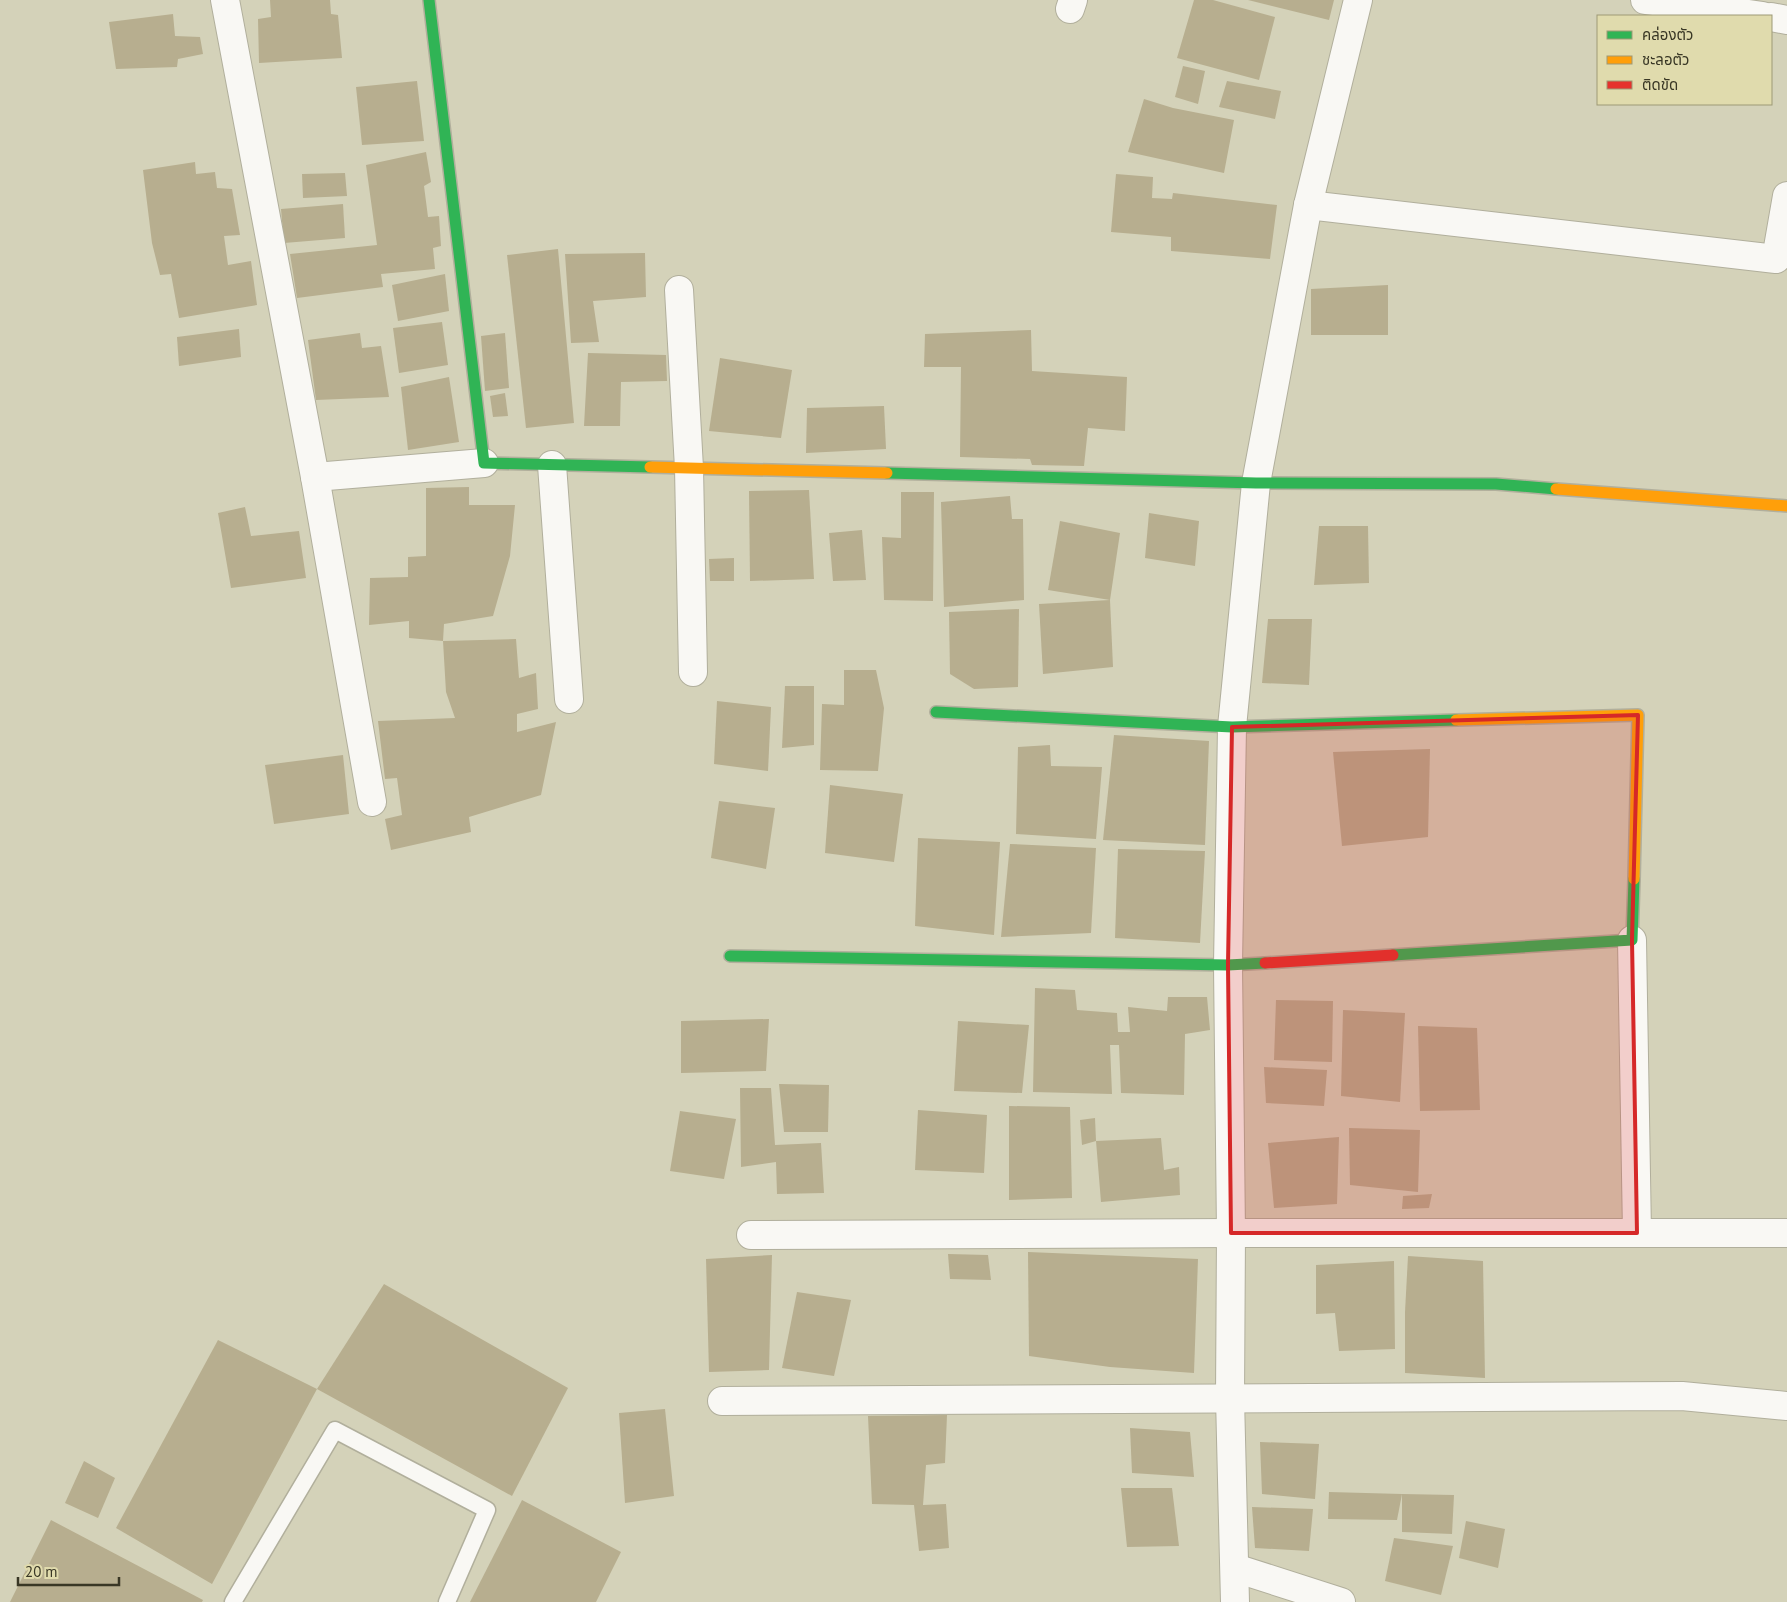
<svg xmlns="http://www.w3.org/2000/svg" width="1787" height="1602" font-family="'PT Sans','Noto Sans Thai',sans-serif">
	<rect width="100%" height="100%" fill="#d4d2b9"/>
	<!-- building -->
	<g fill="#b7ae8f">
		<path d="M 270,0 L 330,0 L 331,14 L 338,15 L 342,58 L 259,63 L 258,19 L 271,17 Z"/>
		<path d="M 1194,0 L 1213,0 L 1275,17 L 1259,80 L 1177,58 Z"/>
		<path d="M 1248,0 L 1334,0 L 1329,20 Z"/>
		<path d="M 173,14 L 175,36 L 200,37 L 203,54 L 178,59 L 177,67 L 116,69 L 109,22 Z"/>
		<path d="M 1183,66 L 1205,71 L 1198,104 L 1175,97 Z"/>
		<path d="M 417,81 L 424,141 L 362,145 L 356,87 Z"/>
		<path d="M 1227,81 L 1281,91 L 1275,119 L 1219,107 Z"/>
		<path d="M 1144,99 L 1173,108 L 1234,120 L 1224,173 L 1128,152 Z"/>
		<path d="M 426,152 L 431,182 L 424,186 L 428,217 L 439,216 L 441,246 L 433,248 L 435,269 L 381,274 L 383,287 L 297,298 L 290,254 L 377,245 L 366,165 Z"/>
		<path d="M 195,162 L 196,174 L 215,172 L 217,188 L 232,189 L 240,235 L 224,236 L 228,265 L 251,261 L 257,305 L 179,318 L 171,274 L 160,275 L 152,243 L 143,170 Z"/>
		<path d="M 345,173 L 347,196 L 303,198 L 302,174 Z"/>
		<path d="M 1116,174 L 1153,177 L 1152,198 L 1172,199 L 1173,193 L 1277,205 L 1270,259 L 1171,251 L 1171,237 L 1111,232 Z"/>
		<path d="M 343,204 L 345,238 L 284,243 L 281,209 Z"/>
		<path d="M 558,249 L 574,423 L 526,428 L 507,255 Z"/>
		<path d="M 645,253 L 646,297 L 593,301 L 599,342 L 571,343 L 565,254 Z"/>
		<path d="M 445,274 L 449,311 L 398,321 L 392,285 Z"/>
		<path d="M 1388,285 L 1388,335 L 1311,335 L 1311,289 Z"/>
		<path d="M 442,322 L 448,365 L 399,373 L 393,328 Z"/>
		<path d="M 239,329 L 241,357 L 179,366 L 177,337 Z"/>
		<path d="M 1031,330 L 1032,371 L 1127,377 L 1125,431 L 1088,428 L 1084,466 L 1032,465 L 1030,459 L 960,457 L 961,367 L 924,367 L 925,334 Z"/>
		<path d="M 360,333 L 362,348 L 381,346 L 389,397 L 316,400 L 308,340 Z"/>
		<path d="M 505,333 L 509,388 L 485,391 L 481,336 Z"/>
		<path d="M 588,353 L 666,355 L 667,381 L 621,382 L 620,426 L 584,426 Z"/>
		<path d="M 720,358 L 792,370 L 781,438 L 709,431 Z"/>
		<path d="M 449,377 L 459,442 L 408,450 L 401,387 Z"/>
		<path d="M 505,393 L 508,416 L 493,417 L 490,396 Z"/>
		<path d="M 884,406 L 886,449 L 806,453 L 807,408 Z"/>
		<path d="M 469,487 L 469,505 L 515,505 L 510,556 L 493,616 L 444,624 L 443,641 L 409,638 L 409,621 L 369,625 L 370,578 L 408,577 L 408,557 L 426,556 L 426,488 Z"/>
		<path d="M 809,490 L 814,579 L 750,581 L 749,491 Z"/>
		<path d="M 901,492 L 934,492 L 933,601 L 884,600 L 882,537 L 901,538 Z"/>
		<path d="M 1010,496 L 1012,519 L 1023,519 L 1024,600 L 944,607 L 941,502 Z"/>
		<path d="M 245,507 L 251,536 L 299,531 L 306,578 L 231,588 L 218,513 Z"/>
		<path d="M 1149,513 L 1199,521 L 1195,566 L 1145,558 Z"/>
		<path d="M 1060,521 L 1120,533 L 1110,600 L 1048,590 Z"/>
		<path d="M 1319,526 L 1368,526 L 1369,583 L 1314,585 Z"/>
		<path d="M 862,530 L 866,580 L 833,581 L 829,533 Z"/>
		<path d="M 734,558 L 734,581 L 710,581 L 709,559 Z"/>
		<path d="M 1110,600 L 1113,667 L 1043,674 L 1039,604 Z"/>
		<path d="M 1019,609 L 1018,687 L 974,689 L 950,674 L 949,612 Z"/>
		<path d="M 1268,619 L 1312,619 L 1309,685 L 1262,683 Z"/>
		<path d="M 516,639 L 519,678 L 536,673 L 538,709 L 517,714 L 517,732 L 556,722 L 541,795 L 469,817 L 471,832 L 391,850 L 385,819 L 402,815 L 397,778 L 385,779 L 378,721 L 455,718 L 446,692 L 443,641 Z"/>
		<path d="M 844,670 L 876,670 L 884,708 L 878,771 L 820,770 L 822,704 L 844,705 Z"/>
		<path d="M 785,686 L 814,686 L 814,745 L 782,748 Z"/>
		<path d="M 717,701 L 771,707 L 768,771 L 714,764 Z"/>
		<path d="M 1114,735 L 1209,741 L 1205,845 L 1103,840 Z"/>
		<path d="M 1050,745 L 1051,766 L 1102,767 L 1096,839 L 1016,834 L 1018,747 Z"/>
		<path d="M 1430,749 L 1428,837 L 1342,846 L 1333,752 Z"/>
		<path d="M 343,755 L 349,814 L 274,824 L 265,765 Z"/>
		<path d="M 830,785 L 903,794 L 894,862 L 825,853 Z"/>
		<path d="M 719,801 L 775,808 L 766,869 L 711,858 Z"/>
		<path d="M 918,838 L 1000,842 L 994,935 L 915,926 Z"/>
		<path d="M 1010,844 L 1096,848 L 1091,933 L 1001,937 Z"/>
		<path d="M 1118,849 L 1205,851 L 1200,943 L 1115,938 Z"/>
		<path d="M 1035,988 L 1075,990 L 1077,1010 L 1117,1013 L 1118,1032 L 1130,1032 L 1128,1007 L 1167,1011 L 1168,997 L 1207,997 L 1210,1030 L 1185,1034 L 1184,1095 L 1121,1093 L 1119,1045 L 1110,1045 L 1112,1094 L 1033,1092 Z"/>
		<path d="M 1276,1000 L 1333,1001 L 1332,1062 L 1274,1060 Z"/>
		<path d="M 1343,1010 L 1405,1013 L 1400,1102 L 1341,1096 Z"/>
		<path d="M 769,1019 L 766,1071 L 681,1073 L 681,1021 Z"/>
		<path d="M 958,1021 L 1029,1025 L 1022,1093 L 954,1091 Z"/>
		<path d="M 1418,1026 L 1477,1028 L 1480,1110 L 1420,1111 Z"/>
		<path d="M 1264,1067 L 1327,1070 L 1324,1106 L 1266,1103 Z"/>
		<path d="M 779,1084 L 829,1085 L 828,1132 L 784,1132 Z"/>
		<path d="M 740,1088 L 771,1088 L 775,1145 L 821,1143 L 824,1193 L 777,1194 L 776,1162 L 741,1167 Z"/>
		<path d="M 1009,1106 L 1070,1107 L 1072,1198 L 1009,1200 Z"/>
		<path d="M 918,1110 L 987,1115 L 984,1173 L 915,1170 Z"/>
		<path d="M 680,1111 L 736,1119 L 724,1179 L 670,1171 Z"/>
		<path d="M 1095,1118 L 1096,1141 L 1082,1145 L 1080,1120 Z"/>
		<path d="M 1349,1128 L 1420,1130 L 1418,1192 L 1350,1185 Z"/>
		<path d="M 1339,1137 L 1337,1204 L 1274,1208 L 1268,1143 Z"/>
		<path d="M 1161,1138 L 1164,1170 L 1179,1167 L 1180,1195 L 1101,1202 L 1096,1141 Z"/>
		<path d="M 1432,1194 L 1429,1208 L 1402,1209 L 1403,1196 Z"/>
		<path d="M 1028,1252 L 1198,1259 L 1194,1373 L 1110,1367 L 1029,1356 Z"/>
		<path d="M 948,1254 L 988,1255 L 991,1280 L 950,1279 Z"/>
		<path d="M 772,1255 L 769,1370 L 709,1372 L 706,1259 Z"/>
		<path d="M 1408,1256 L 1483,1261 L 1485,1378 L 1405,1373 L 1405,1312 Z"/>
		<path d="M 1394,1261 L 1395,1349 L 1339,1351 L 1335,1313 L 1316,1314 L 1316,1265 Z"/>
		<path d="M 384,1284 L 568,1388 L 512,1496 L 317,1389 Z"/>
		<path d="M 797,1292 L 851,1300 L 834,1376 L 782,1368 Z"/>
		<path d="M 218,1340 L 317,1389 L 212,1584 L 116,1528 Z"/>
		<path d="M 665,1409 L 674,1496 L 625,1503 L 619,1413 Z"/>
		<path d="M 947,1415 L 945,1463 L 926,1465 L 923,1505 L 946,1504 L 949,1548 L 919,1551 L 914,1505 L 872,1504 L 868,1416 Z"/>
		<path d="M 1130,1428 L 1190,1432 L 1194,1477 L 1132,1473 Z"/>
		<path d="M 1260,1442 L 1319,1444 L 1315,1499 L 1262,1494 Z"/>
		<path d="M 84,1461 L 115,1478 L 98,1518 L 65,1503 Z"/>
		<path d="M 1121,1488 L 1172,1488 L 1179,1546 L 1127,1547 Z"/>
		<path d="M 1329,1492 L 1402,1494 L 1397,1520 L 1328,1519 Z"/>
		<path d="M 1402,1494 L 1454,1495 L 1452,1534 L 1402,1532 Z"/>
		<path d="M 522,1500 L 621,1552 L 596,1602 L 470,1602 Z"/>
		<path d="M 1252,1507 L 1313,1509 L 1309,1551 L 1255,1548 Z"/>
		<path d="M 51,1520 L 203,1600 L 202,1602 L 10,1602 Z"/>
		<path d="M 1466,1521 L 1505,1529 L 1498,1568 L 1459,1558 Z"/>
		<path d="M 1394,1538 L 1453,1546 L 1441,1595 L 1385,1581 Z"/>
	</g>
	<g fill="none" stroke-linecap="round" stroke-linejoin="round">
		<!-- lane casing -->
		<g stroke="#b1af9c" stroke-width="19">
			<path id="lane" d="M 233,1602 L 335,1430 L 487,1510 L 447,1602"/>
		</g>
		<!-- street casing -->
		<g stroke="#b1af9c" stroke-width="30">
			<g id="street">
				<path d="M 225,0 L 315,477 L 484,463"/>
				<path d="M 1645,0 L 1763,16"/>
				<path d="M 1070,9 L 1073,0"/>
				<path d="M 1771,17 L 1787,20"/>
				<path d="M 1308,205 L 1776,259 L 1787,196"/>
				<path d="M 679,290 L 689,468 L 693,672"/>
				<path d="M 552,465 L 569,699"/>
				<path d="M 315,477 L 372,802"/>
				<path d="M 1632,940 L 1637,1233"/>
				<path d="M 751,1235 L 1231,1233 L 1787,1233"/>
				<path d="M 722,1401 L 1682,1396 L 1787,1406"/>
				<path d="M 1235,1568 L 1341,1602"/>
				<path d="M 1235,1602 L 1230,1398 L 1231,1233 L 1228,965 L 1232,727 L 1256,483 L 1308,205 L 1358,0"/>
			</g>
		</g>
		<!-- fast casing -->
		<g stroke="#b1af9c" stroke-width="14">
			<g id="fast">
				<path d="M 429,0 L 484,463 L 650,467"/>
				<path d="M 887,473 L 1256,483 L 1496,484 L 1556,489"/>
				<path d="M 936,712 L 1232,727 L 1456,720"/>
				<path d="M 1393,955 L 1632,940 L 1634,879"/>
				<path d="M 730,956 L 1228,965 L 1265,963"/>
			</g>
		</g>
		<!-- slow casing -->
		<g stroke="#b1af9c" stroke-width="14">
			<g id="slow">
				<path d="M 650,467 L 887,473"/>
				<path d="M 1556,489 L 1787,506"/>
				<path d="M 1456,720 L 1638,715 L 1634,879"/>
			</g>
		</g>
		<!-- jam casing -->
		<g stroke="#b1af9c" stroke-width="14">
			<path id="jam" d="M 1265,963 L 1393,955"/>
		</g>
		<!-- lane -->
		<use href="#lane" stroke="#f9f8f4" stroke-width="16"/>
		<!-- street -->
		<use href="#street" stroke="#f9f8f4" stroke-width="28"/>
		<!-- fast -->
		<use href="#fast" stroke="#30b455" stroke-width="11"/>
		<!-- slow -->
		<use href="#slow" stroke="#ff9f0a" stroke-width="11"/>
		<!-- jam -->
		<use href="#jam" stroke="#e5322d" stroke-width="11"/>
	</g>
	<!-- marked area -->
	<path fill="#d62828" fill-opacity="0.2" stroke="#d62828" stroke-width="4" stroke-linejoin="round" d="M 1638,715 L 1632,940 L 1637,1233 L 1231,1233 L 1228,965 L 1232,727 Z"/>
	<!-- legend -->
	<rect x="1597" y="15" width="175" height="90" fill="#e0dbad" stroke="#9d9977"/>
	<rect x="1607" y="31" width="25" height="8" fill="#30b455" stroke="#9d9977"/>
	<text x="1642" y="40" font-size="15" fill="#393725">คล่องตัว</text>
	<rect x="1607" y="56" width="25" height="8" fill="#ff9f0a" stroke="#9d9977"/>
	<text x="1642" y="65" font-size="15" fill="#393725">ชะลอตัว</text>
	<rect x="1607" y="81" width="25" height="8" fill="#e5322d" stroke="#9d9977"/>
	<text x="1642" y="90" font-size="15" fill="#393725">ติดขัด</text>
	<!-- scale -->
	<path d="M18 1577v8h101v-8" fill="none" stroke="#393725" stroke-width="2.5"/>
	<text x="25" y="1577" font-size="15" fill="#393725" stroke="#e0dbad" stroke-width="4" paint-order="stroke">20 m</text>
</svg>
